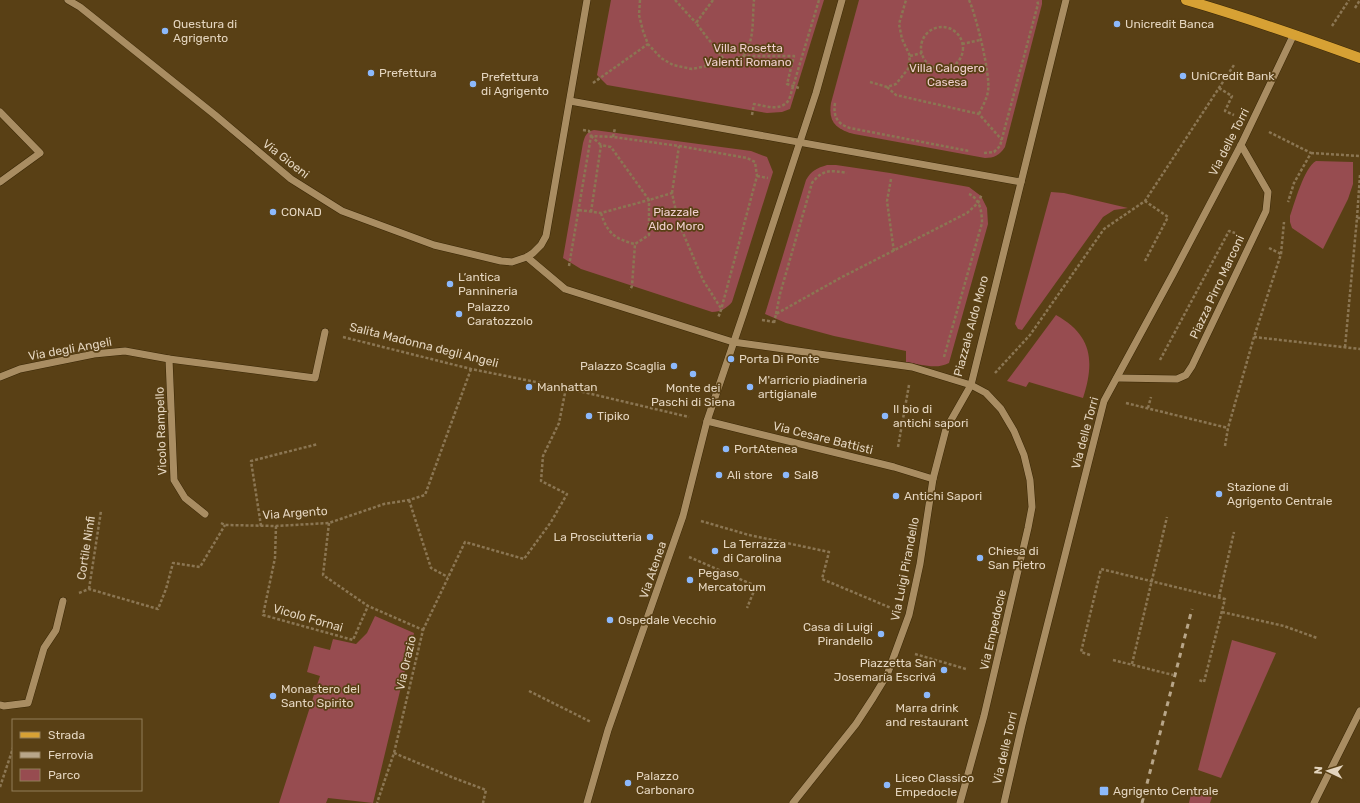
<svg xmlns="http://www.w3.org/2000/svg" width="1360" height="803" font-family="Rubik,sans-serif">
	<rect width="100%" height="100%" fill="#594015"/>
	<!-- green -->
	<g fill="#974c50">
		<path d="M 611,0 L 824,0 L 790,109 L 782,112 L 767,113 L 607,85 L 597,75 Z"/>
		<path d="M 859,0 L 1042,0 L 1042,4 L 1005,147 C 1000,155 994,158 985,158 L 854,134 C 836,129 828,122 831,103 Z"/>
		<path d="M 594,130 L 751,151 L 767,157 L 773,172 L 732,302 C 727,308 721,312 712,312 L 581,269 L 563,258 L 583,143 C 585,136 586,132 594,130 Z"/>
		<path d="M 1316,161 L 1353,162 L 1353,184 L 1348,199 L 1323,249 L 1292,228 L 1290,222 L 1290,216 C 1295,202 1304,168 1316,161 Z"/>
		<path d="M 827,165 L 836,165 L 890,173 L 969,187 L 981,196 L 987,208 L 988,224 L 949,363 C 936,370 920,364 906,362 L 906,351 L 834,336 L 786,323 L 765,314 L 806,180 C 811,171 817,168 827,165 Z"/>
		<path d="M 1051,192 L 1064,193 L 1128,208 L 1114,210 L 1103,217 L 1022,330 L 1018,329 L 1015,324 Z"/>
		<path d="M 1056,315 C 1092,335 1095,361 1083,398 L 1029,382 L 1026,387 L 1007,381 Z"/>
		<path d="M 375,616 L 414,633 L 373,803 L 328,798 L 326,803 L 279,803 L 320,676 L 307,672 L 314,646 L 330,650 L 333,639 L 356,644 L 367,633 Z"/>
		<path d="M 1232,640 L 1276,653 L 1221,778 L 1198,770 Z"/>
		<path d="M 1192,789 L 1212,797 L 1210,803 L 1189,803 Z"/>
	</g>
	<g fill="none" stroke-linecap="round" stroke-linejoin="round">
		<!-- minor casing -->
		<g stroke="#3a2706" stroke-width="8">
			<g id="minor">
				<path d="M 68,0 L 80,7 L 215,115 L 291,179 L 342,211 L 434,245 L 501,261 L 512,262 L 527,257 L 533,253 L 541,245 L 546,236 L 587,0"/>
				<path d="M 570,101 L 1021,182"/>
				<path d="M 0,112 L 40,153 L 0,182"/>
				<path d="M 527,257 L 565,289 L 733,342 L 912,367 L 971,385 L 986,393 L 1001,409 L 1014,431 L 1024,455 L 1030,480 L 1032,507 L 1028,528 L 984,716 L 960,803"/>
				<path d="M 169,359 L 174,480 L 185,498 L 205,514"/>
				<path d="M 0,377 L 20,369 L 94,354 L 125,351 L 169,359 L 315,378 L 325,332"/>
				<path d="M 1117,378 L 1177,379 L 1186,375 L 1192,366 L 1266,211 L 1268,192 L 1241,145"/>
				<path d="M 707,421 L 894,467 L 933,479"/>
				<path d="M 0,705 L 4,706 L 28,703 L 44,648 L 56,630 L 63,601"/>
				<path d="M 587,803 L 608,730 L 683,516 L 707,421 L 743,315 L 816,93 L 842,0"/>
				<path d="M 793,803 L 856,724 L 873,698 L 887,675 L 909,615 L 920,564 L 933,479 L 946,429 L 971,385 L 1066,0"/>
				<path d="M 1004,803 L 1022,725 L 1104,401 L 1173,274 L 1241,145 L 1294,34"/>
				<path d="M 1314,803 L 1360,711"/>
			</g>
		</g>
		<!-- major casing -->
		<g stroke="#3a2706" stroke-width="11">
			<path id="major" d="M 1186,0 C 1245,17 1302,37 1360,58"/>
		</g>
		<!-- path -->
		<g stroke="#8b7653" stroke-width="2.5" stroke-dasharray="3 2" stroke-linecap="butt">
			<path d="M 640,0 L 639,15 L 643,31 L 648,44 L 661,58 L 673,65 L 692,69 L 726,62 L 743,56 L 794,56 L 787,84 L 799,88"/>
			<path d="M 675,0 L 696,23"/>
			<path d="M 713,0 L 696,23 L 726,62"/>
			<path d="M 969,0 C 976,15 991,76 988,91 C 987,99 982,107 979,114"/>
			<path d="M 1355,8 L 1360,0"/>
			<path d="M 1332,26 L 1349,0"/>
			<circle cx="942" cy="48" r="21"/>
			<path d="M 962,44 L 980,40"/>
			<path d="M 744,55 C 755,39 752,19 754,0"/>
			<path d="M 910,56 L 922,53"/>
			<path d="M 870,82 L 887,87 L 896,84 L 908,69 L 910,56 L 902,39 L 899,24 L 906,0"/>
			<path d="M 593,83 L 648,44"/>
			<path d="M 887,87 L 896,95 L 979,114 L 1002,140"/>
			<path d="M 1219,88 L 1232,96 L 1225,111 L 1234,115"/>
			<path d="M 835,103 C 833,116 837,124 850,128 L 969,151"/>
			<path d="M 752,115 L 754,104 C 766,106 780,112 789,100 L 819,0"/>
			<path d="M 583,130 L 589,131 L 591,136 L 613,137 L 679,146 L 747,158 L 755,162 L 757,176 L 721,310 L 718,318"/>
			<path d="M 1269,132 L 1311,153 L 1294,183 L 1288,202"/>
			<path d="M 591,136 L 601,145"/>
			<path d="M 613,137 L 615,128"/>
			<path d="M 984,153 L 994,152 L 1000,146 L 1038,4 L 1037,0"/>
			<path d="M 1311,153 L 1360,156"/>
			<path d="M 757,176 L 768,178"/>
			<path d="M 891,179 L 887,201 L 894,252"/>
			<path d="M 672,193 L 679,146"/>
			<path d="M 579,210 L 601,213 L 649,200 L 649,235 L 635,244 L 632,286 L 630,290"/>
			<path d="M 591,212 L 601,145 L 611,147 L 649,200 L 672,193 L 678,221 L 703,280 L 722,310"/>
			<path d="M 601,213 C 607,233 615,239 635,244"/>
			<path d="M 1357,218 L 1360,175"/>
			<path d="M 1269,248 L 1281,254"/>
			<path d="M 1145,261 L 1168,217 L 1145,201"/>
			<path d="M 569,266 L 591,136"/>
			<path d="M 776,314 L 780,294 L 812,183 C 823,169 831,170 847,173"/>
			<path d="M 762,320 L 774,322"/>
			<path d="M 774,323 L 776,314 L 842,277 L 967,213 L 978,203 L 982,194"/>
			<path d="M 343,337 L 471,369 L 566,388 L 689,417"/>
			<path d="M 1254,337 L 1360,349"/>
			<path d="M 1345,347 L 1357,218 L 1360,218"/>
			<path d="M 944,357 L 982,223 C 982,212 980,199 969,194"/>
			<path d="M 1160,360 L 1229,231 L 1235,233"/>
			<path d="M 995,373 L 1030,335 L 1104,229 L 1145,201 L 1234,65"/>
			<path d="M 1126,403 L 1228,428"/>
			<path d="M 1148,408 L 1151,397"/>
			<path d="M 1225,446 L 1228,428 L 1254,337 L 1281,254 L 1284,222"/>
			<path d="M 898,447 L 909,385"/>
			<path d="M 409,500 L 431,568 L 448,577"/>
			<path d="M 701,521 L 749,535 L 829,552 L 822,579 L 891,608"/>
			<path d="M 221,523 L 225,525 L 276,526 L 329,523 L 384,504 L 409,500 L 425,495 L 471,369"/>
			<path d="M 329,523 L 323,575 L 368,606 L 423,630 L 394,753 L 377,803"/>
			<path d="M 261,526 L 251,461 L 318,444"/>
			<path d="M 276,526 L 275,558 L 263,615 L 353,640 L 368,606"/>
			<path d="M 689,557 L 756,586 L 747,608"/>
			<path d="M 89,589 L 101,511"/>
			<path d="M 79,593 L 89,589 L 158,609 L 166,589 L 173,563 L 200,567 L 225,525"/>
			<path d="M 1219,597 L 1234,532"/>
			<path d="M 1222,612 L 1284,626 L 1317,638"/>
			<path d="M 423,630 L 465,542 L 524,559 L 551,522 L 567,494 L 541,481 L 543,456 L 559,423 L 566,388"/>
			<path d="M 915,654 L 966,669"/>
			<path d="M 1090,655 L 1081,652 L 1101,569 L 1225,599 L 1204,682 L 1199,680"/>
			<path d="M 1113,660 L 1173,675"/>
			<path d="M 1132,664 L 1167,517"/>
			<path d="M 529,691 L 591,722"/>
			<path d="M 394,753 L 454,778 L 486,790 L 483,803"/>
			<path d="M 0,787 L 13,748"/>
		</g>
		<!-- minor -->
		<use href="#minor" stroke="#a98d62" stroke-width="7"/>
		<!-- major -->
		<use href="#major" stroke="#d7a134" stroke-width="10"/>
		<!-- rail -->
		<path stroke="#b8a689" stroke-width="3" stroke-dasharray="5 5" stroke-linecap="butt" d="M 1142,803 L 1192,609"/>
	</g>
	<!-- markers -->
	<g fill="#8cb9fc" stroke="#594015" stroke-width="1.5">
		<circle cx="1117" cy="24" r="4"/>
		<circle cx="165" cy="31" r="4"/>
		<circle cx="371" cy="73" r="4"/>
		<circle cx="1183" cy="76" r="4"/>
		<circle cx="473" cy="84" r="4"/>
		<circle cx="273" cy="212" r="4"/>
		<circle cx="450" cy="284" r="4"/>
		<circle cx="459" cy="314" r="4"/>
		<circle cx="731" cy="359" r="4"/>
		<circle cx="674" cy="366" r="4"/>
		<circle cx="693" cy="374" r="4"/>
		<circle cx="529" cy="387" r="4"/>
		<circle cx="750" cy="387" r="4"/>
		<circle cx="589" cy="416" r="4"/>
		<circle cx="885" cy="416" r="4"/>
		<circle cx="726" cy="449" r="4"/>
		<circle cx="719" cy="475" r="4"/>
		<circle cx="786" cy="475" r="4"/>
		<circle cx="1219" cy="494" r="4"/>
		<circle cx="896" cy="496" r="4"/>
		<circle cx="650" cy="537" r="4"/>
		<circle cx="715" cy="551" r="4"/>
		<circle cx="980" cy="558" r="4"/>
		<circle cx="690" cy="580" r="4"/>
		<circle cx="610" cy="620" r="4"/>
		<circle cx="881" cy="634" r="4"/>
		<circle cx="944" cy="670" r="4"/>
		<circle cx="927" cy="695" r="4"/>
		<circle cx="273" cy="696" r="4"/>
		<circle cx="628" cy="783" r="4"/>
		<circle cx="887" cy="785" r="4"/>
		<rect x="1099" y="786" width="10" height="10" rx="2"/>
	</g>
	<g text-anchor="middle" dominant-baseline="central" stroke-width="3.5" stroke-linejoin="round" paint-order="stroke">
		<!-- poi labels -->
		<g font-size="12" fill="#e4d5bf" stroke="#594015" text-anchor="start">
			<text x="173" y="24">Questura di<tspan x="173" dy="14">Agrigento</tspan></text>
			<text x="1125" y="24">Unicredit Banca</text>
			<text x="379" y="73">Prefettura</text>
			<text x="1191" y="76">UniCredit Bank</text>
			<text x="481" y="77">Prefettura<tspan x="481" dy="14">di Agrigento</tspan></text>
			<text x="281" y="212">CONAD</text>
			<text x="458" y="277">L‘antica<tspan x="458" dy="14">Pannineria</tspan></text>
			<text x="467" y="307">Palazzo<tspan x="467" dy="14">Caratozzolo</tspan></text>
			<text x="739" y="359">Porta Di Ponte</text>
			<text x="666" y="366" text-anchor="end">Palazzo Scaglia</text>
			<text x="758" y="380">M'arricrio piadineria<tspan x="758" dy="14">artigianale</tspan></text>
			<text x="537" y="387">Manhattan</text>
			<text x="693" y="388" text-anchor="middle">Monte dei<tspan x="693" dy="14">Paschi di Siena</tspan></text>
			<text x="893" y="409">Il bio di<tspan x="893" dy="14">antichi sapori</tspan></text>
			<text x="597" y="416">Tipiko</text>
			<text x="734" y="449">PortAtenea</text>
			<text x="727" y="475">Alì store</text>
			<text x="794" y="475">Sal8</text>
			<text x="1227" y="487">Stazione di<tspan x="1227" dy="14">Agrigento Centrale</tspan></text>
			<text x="904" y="496">Antichi Sapori</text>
			<text x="642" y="537" text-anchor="end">La Prosciutteria</text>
			<text x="723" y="544">La Terrazza<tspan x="723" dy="14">di Carolina</tspan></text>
			<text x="988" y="551">Chiesa di<tspan x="988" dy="14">San Pietro</tspan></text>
			<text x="698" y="573">Pegaso<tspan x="698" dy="14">Mercatorum</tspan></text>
			<text x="618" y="620">Ospedale Vecchio</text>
			<text x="873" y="627" text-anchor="end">Casa di Luigi<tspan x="873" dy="14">Pirandello</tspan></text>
			<text x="936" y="663" text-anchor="end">Piazzetta San<tspan x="936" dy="14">Josemaría Escrivá</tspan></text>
			<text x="281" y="689">Monastero del<tspan x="281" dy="14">Santo Spirito</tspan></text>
			<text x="927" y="708" text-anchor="middle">Marra drink<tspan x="927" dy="14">and restaurant</tspan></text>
			<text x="636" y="776">Palazzo<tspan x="636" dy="14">Carbonaro</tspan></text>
			<text x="895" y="778">Liceo Classico<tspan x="895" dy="14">Empedocle</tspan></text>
			<text x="1113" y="791">Agrigento Centrale</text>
		</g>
		<!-- park labels -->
		<g font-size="12" fill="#efcecd" stroke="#594015">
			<text x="748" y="48">Villa Rosetta<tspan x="748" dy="14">Valenti Romano</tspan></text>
			<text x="947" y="68">Villa Calogero<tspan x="947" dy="14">Casesa</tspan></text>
			<text x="676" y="212">Piazzale<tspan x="676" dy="14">Aldo Moro</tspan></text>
		</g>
		<!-- street labels -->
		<g font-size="12" fill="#e4d5bf" stroke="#594015">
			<text transform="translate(1229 142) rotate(-63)">Via delle Torri</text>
			<text transform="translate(286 159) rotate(38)">Via Gioeni</text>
			<text transform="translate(1217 287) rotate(-65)">Piazza Pirro Marconi</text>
			<text transform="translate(971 326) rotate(-75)">Piazzale Aldo Moro</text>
			<text transform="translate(424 345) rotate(14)">Salita Madonna degli Angeli</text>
			<text transform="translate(70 349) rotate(-10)">Via degli Angeli</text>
			<text transform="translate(161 431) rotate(-92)">Vicolo Rampello</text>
			<text transform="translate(1085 433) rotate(-75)">Via delle Torri</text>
			<text transform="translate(823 438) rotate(14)">Via Cesare Battisti</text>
			<text transform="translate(295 513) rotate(-4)">Via Argento</text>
			<text transform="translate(86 548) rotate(-81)">Cortile Ninfi</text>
			<text transform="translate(905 569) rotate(-79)">Via Luigi Pirandello</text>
			<text transform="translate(653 570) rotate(-71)">Via Atenea</text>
			<text transform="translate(308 618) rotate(16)">Vicolo Fornai</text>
			<text transform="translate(993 630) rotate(-77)">Via Empedocle</text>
			<text transform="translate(406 663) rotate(-77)">Via Orazio</text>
			<text transform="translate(1005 748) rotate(-77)">Via delle Torri</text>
		</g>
	</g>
	<!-- legend -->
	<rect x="12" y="719" width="130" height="72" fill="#594015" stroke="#917c59"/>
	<rect x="20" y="732" width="20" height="6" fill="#d7a134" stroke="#917c59"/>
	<text x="48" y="739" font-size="12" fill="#e4d5bf">Strada</text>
	<rect x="20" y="752" width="20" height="6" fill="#b8a689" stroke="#917c59"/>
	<text x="48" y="759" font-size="12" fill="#e4d5bf">Ferrovia</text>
	<rect x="20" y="769" width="20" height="12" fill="#974c50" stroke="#917c59"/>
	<text x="48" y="779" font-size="12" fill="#e4d5bf">Parco</text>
	<!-- north arrow -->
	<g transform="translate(1328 771) rotate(274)" stroke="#594015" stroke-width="3" paint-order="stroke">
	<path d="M0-3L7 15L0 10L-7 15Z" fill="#e4d5bf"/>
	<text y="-6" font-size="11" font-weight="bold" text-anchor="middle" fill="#e4d5bf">N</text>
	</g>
</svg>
